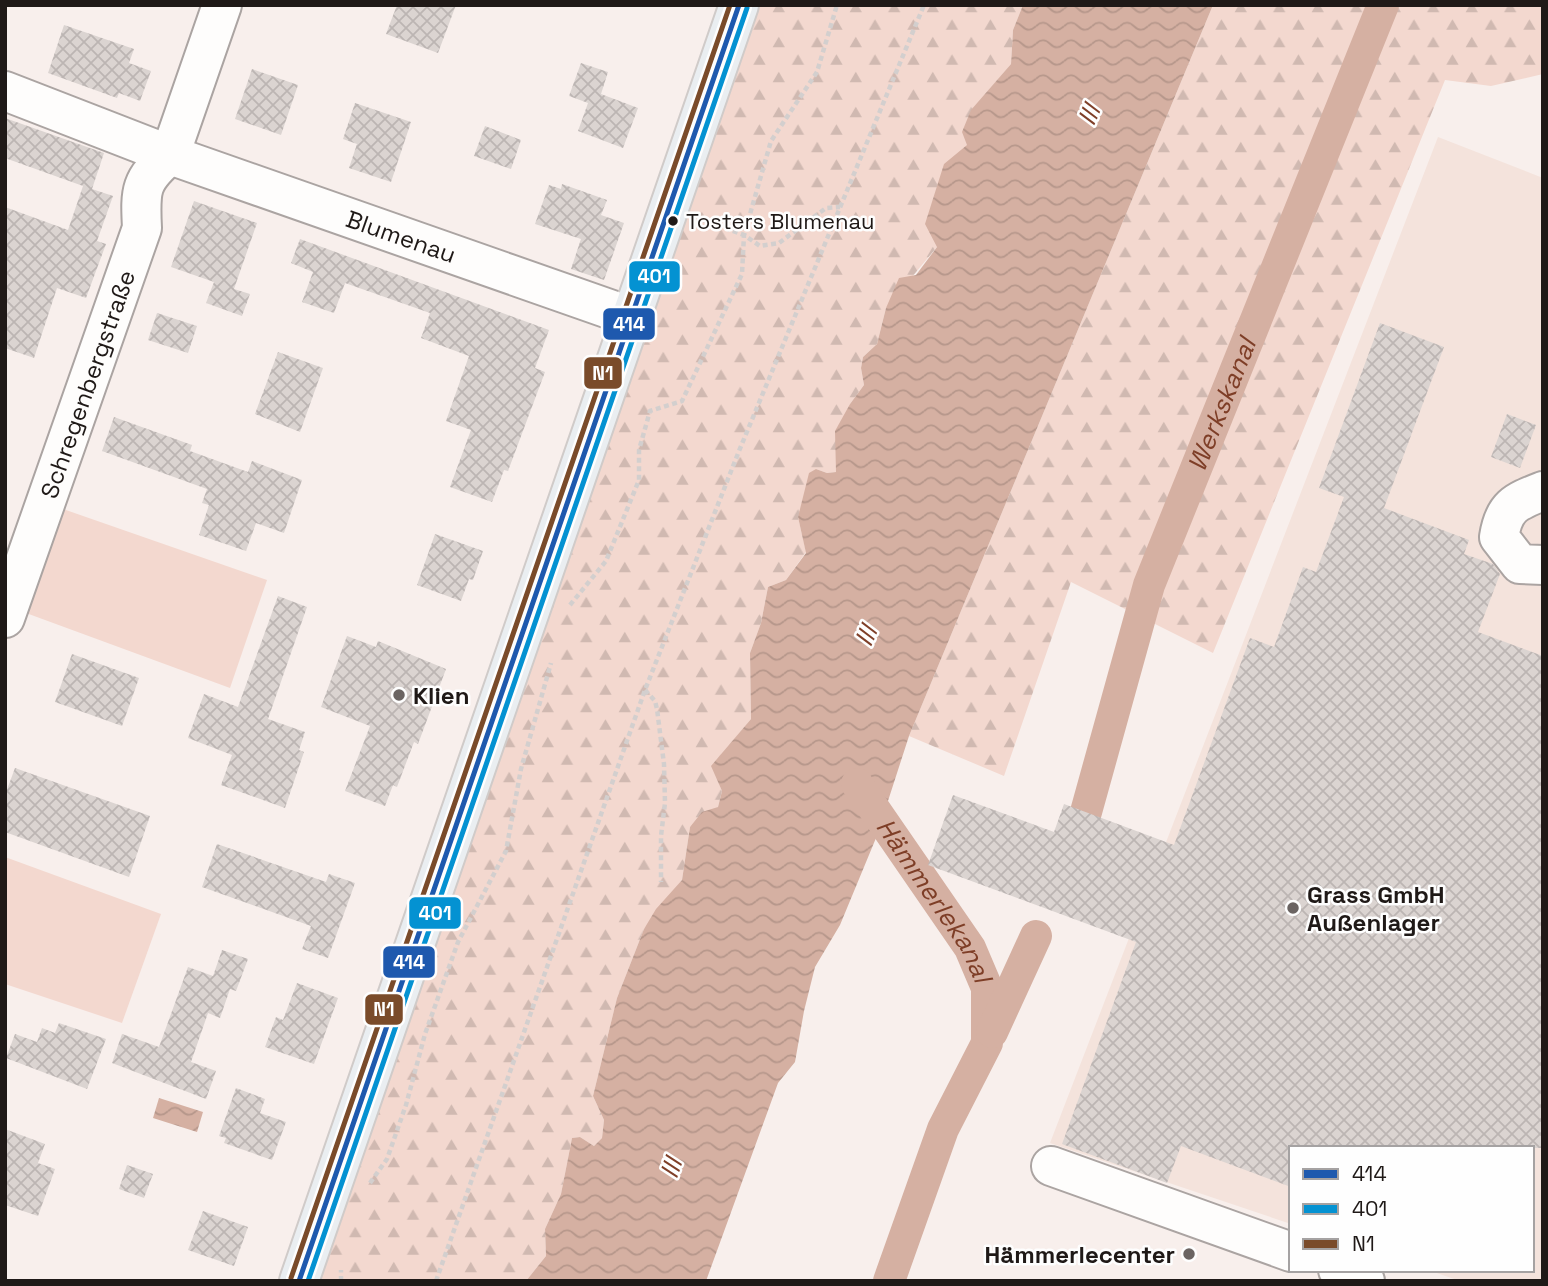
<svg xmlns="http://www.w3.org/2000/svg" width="1548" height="1286" font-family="'Space Grotesk',sans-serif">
	<defs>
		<pattern id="forest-firs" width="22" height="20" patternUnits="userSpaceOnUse" patternTransform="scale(1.75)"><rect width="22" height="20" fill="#f3d8cf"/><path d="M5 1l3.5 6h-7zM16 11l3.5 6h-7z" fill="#d0b9b1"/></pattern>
		<pattern id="water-waves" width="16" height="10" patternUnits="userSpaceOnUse" patternTransform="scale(1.75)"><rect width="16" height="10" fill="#d5b0a2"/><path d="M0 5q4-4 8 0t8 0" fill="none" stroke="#b6978b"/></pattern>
		<pattern id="building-cross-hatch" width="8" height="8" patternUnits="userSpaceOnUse" patternTransform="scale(1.75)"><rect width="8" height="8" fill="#dbd4d1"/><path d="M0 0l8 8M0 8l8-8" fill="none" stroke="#bcb5b3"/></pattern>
	</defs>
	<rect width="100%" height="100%" fill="#f8efec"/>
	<!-- built -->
	<path fill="#f4e3dc" d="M 1438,137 L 1543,178 L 1543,1281 L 1460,1281 L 1428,1270 L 1532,1270 L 1532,1148 L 1291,1148 L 1291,1224 L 1050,1143 Z"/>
	<!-- green -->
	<g fill="#f3d8cf">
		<path d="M 63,509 L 267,580 L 230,688 L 26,613 Z"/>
		<path d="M 5,857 L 161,914 L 122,1023 L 5,984 Z"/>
	</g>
	<!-- forest -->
	<g fill="url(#forest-firs)">
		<path d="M 739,5 L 1023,5 L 1013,30 L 1011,64 L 971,111 L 967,145 L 937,247 L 886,308 L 877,344 L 863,357 L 861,368 L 864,385 L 850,404 L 836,458 L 836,472 L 827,473 L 816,469 L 798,517 L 806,552 L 786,580 L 768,587 L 761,623 L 750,653 L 751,719 L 712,766 L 722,791 L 718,807 L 690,827 L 682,880 L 644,929 L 617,998 L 593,1096 L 604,1120 L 602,1138 L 594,1146 L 580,1137 L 572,1138 L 561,1194 L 545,1229 L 546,1256 L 526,1281 L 299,1281 Z"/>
		<path d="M 1213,5 L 1543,5 L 1543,74 L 1491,86 L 1445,80 L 1213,653 L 1071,582 L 1004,776 L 909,736 Z"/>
	</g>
	<!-- water -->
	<g fill="url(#water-waves)">
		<path d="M 1023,5 L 1213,5 L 909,736 L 876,838 L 840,925 L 815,967 L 804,1011 L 795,1062 L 778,1083 L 706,1281 L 526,1281 L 546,1256 L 545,1229 L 561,1194 L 572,1138 L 580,1137 L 594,1146 L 602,1138 L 604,1120 L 593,1096 L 617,998 L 644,929 L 656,909 L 682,880 L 690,827 L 702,812 L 718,807 L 722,791 L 711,766 L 751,719 L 750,653 L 761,623 L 768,587 L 786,580 L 806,553 L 798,517 L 809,473 L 816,469 L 827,473 L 836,472 L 835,431 L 850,404 L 864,385 L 861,368 L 863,357 L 877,344 L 886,308 L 899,278 L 916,275 L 937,247 L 925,224 L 944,164 L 967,145 L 962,132 L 971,110 L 1011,64 L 1013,30 Z"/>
		<path d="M 159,1098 L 203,1112 L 197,1132 L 153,1118 Z"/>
	</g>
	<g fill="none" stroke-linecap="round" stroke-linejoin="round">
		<!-- canal -->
		<g stroke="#d5b0a2" stroke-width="32">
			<path id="s1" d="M 857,784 L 970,948 L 987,988 L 987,1043 L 943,1129 L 889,1281"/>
			<path id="s2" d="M 1086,812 L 1149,585 L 1383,5"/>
			<path d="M 992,1032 L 1036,936"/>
		</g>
	</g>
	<!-- building -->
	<g fill="url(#building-cross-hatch)">
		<path d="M 397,5 L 456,5 L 438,53 L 386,34 Z"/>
		<path d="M 64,25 L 134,49 L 129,63 L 151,71 L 140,101 L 119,93 L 117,98 L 48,73 Z"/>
		<path d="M 581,63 L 608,72 L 601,94 L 638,108 L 623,148 L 578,131 L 588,103 L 569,96 Z"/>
		<path d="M 252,69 L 298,85 L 281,135 L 235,119 Z"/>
		<path d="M 355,103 L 411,122 L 391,182 L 349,168 L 357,144 L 343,139 Z"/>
		<path d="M 5,118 L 104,153 L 92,189 L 113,196 L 97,241 L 106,244 L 86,298 L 57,288 L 34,358 L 5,348 L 5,207 L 68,230 L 83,186 L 5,158 Z"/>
		<path d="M 485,126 L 521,140 L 511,169 L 474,156 Z"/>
		<path d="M 562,184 L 607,200 L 601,215 L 624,223 L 604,280 L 571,269 L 581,239 L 535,224 L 549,185 L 561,189 Z"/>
		<path d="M 194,201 L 257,223 L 234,289 L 250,294 L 242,316 L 206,303 L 214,282 L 171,267 Z"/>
		<path d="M 300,239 L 549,330 L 535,368 L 545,372 L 508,471 L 504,470 L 492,502 L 450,487 L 471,430 L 446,421 L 469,356 L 421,338 L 430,313 L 345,283 L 334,313 L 302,302 L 313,272 L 291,263 Z"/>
		<path d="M 157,313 L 197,326 L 188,353 L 148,340 Z"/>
		<path d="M 1380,323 L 1444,347 L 1384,508 L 1469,540 L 1464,554 L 1493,564 L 1500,574 L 1478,632 L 1543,656 L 1543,1148 L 1291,1148 L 1291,1187 L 1181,1146 L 1167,1183 L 1062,1144 L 1136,942 L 928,865 L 953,795 L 1054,832 L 1064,804 L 1174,845 L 1250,638 L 1274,647 L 1303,567 L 1316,572 L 1344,497 L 1319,488 Z"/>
		<path d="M 278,352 L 323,368 L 300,432 L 255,414 Z"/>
		<path d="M 1507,414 L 1536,425 L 1520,468 L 1491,457 Z"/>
		<path d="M 114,417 L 192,445 L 190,451 L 248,472 L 252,461 L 302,480 L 284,533 L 256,523 L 246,551 L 199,535 L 209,505 L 202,503 L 207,489 L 102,451 Z"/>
		<path d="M 435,534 L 483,551 L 473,580 L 469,579 L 461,601 L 417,585 Z"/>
		<path d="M 278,596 L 307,607 L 268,719 L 305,732 L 299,750 L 304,752 L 285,808 L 221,785 L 232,755 L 188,738 L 204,694 L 238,707 Z"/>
		<path d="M 347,636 L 376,647 L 378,641 L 446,669 L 418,744 L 414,742 L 397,787 L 393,785 L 385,806 L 345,791 L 370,726 L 321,707 Z"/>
		<path d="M 72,654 L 139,678 L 122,726 L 55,702 Z"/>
		<path d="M 15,768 L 150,816 L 129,877 L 5,832 L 5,795 Z"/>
		<path d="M 217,844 L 326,882 L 329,874 L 355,883 L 328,958 L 302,949 L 311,926 L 202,887 Z"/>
		<path d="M 222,950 L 248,959 L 236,991 L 230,989 L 220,1018 L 208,1013 L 191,1062 L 216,1071 L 206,1099 L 112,1063 L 122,1034 L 159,1047 L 188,967 L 213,976 Z"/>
		<path d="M 297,983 L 338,998 L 314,1064 L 265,1047 L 276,1017 L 283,1020 Z"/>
		<path d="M 59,1023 L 106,1039 L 87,1089 L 6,1058 L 15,1034 L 37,1042 L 42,1028 L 55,1033 Z"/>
		<path d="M 236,1088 L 265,1099 L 260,1113 L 286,1122 L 272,1160 L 224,1143 L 226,1138 L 219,1136 Z"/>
		<path d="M 5,1129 L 45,1144 L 38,1163 L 55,1169 L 38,1216 L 5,1205 Z"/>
		<path d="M 127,1165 L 153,1174 L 144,1198 L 119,1189 Z"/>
		<path d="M 203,1211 L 248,1227 L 234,1266 L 188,1250 Z"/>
	</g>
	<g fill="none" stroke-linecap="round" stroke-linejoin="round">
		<!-- minor casing -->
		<g stroke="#aba4a2" stroke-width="42">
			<g id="minor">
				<path id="s3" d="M 5,91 L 170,155 L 632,317"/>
				<path d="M 1543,491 C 1515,502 1504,506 1499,537 L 1520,564 L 1543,565"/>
				<path id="s4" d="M 5,618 L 142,228 C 140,190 140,180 170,155 L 222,5"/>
				<path d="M 1051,1166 L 1291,1252"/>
				<path d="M 1338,1270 L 1365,1281"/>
			</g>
		</g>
		<!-- major casing -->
		<g stroke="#d0cbc9" stroke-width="42">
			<path id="major" d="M 299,1281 L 739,5"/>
		</g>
		<!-- path -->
		<g stroke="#d3cfce" stroke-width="4.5" stroke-dasharray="5 3.5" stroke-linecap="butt">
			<path d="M 701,219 L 744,235 L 760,246 L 779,243 L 826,208 L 840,207"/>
			<path d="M 570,605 L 606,561 L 639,480 L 639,450 L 650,411 L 682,401 L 742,274 L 744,235 L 771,141 L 817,72 L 837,5"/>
			<path d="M 645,690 L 655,701 L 657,709 L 664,764 L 665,803 L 661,836 L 661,882"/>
			<path d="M 370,1183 L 387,1159 L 406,1105 L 425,1034 L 458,942 L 506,851 L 521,769 L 551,663"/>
			<path d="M 341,1281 L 341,1270"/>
			<path d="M 436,1281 L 645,690 L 739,451 L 924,5"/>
		</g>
		<!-- minor -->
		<use href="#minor" stroke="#fefdfc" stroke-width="38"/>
		<!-- major -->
		<use href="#major" stroke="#eaeef1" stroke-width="38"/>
		<!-- bus-1 casing -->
		<g stroke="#fefefe" stroke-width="10">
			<path id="bus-1" d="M 299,1281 L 739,5"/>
		</g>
		<!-- bus-2 casing -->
		<g stroke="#fefefe" stroke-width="10">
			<path id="bus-2" d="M 308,1281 L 747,8"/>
		</g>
		<!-- bus-3 casing -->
		<g stroke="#fefefe" stroke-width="10">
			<path id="bus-3" d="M 291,1278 L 730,5"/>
		</g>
		<!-- bus-1 -->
		<use href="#bus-1" stroke="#1e59ae" stroke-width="5"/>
		<!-- bus-2 -->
		<use href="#bus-2" stroke="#0492d2" stroke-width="5"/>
		<!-- bus-3 -->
		<use href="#bus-3" stroke="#7a4b2a" stroke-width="5"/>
	</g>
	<!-- markers -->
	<circle fill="#1f1917" stroke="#fefefe" stroke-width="2.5" cx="673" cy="221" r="6"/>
	<g fill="#6b6462" stroke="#fefefe" stroke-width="2.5">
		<circle cx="399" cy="695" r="7"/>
		<circle cx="1293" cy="908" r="7"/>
		<circle cx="1189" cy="1254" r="7"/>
	</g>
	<g text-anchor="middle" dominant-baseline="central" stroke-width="5" stroke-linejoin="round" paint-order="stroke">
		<!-- bus labels -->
		<g font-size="22" fill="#1f1917" stroke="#fefefe" text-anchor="start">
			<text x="686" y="221">Tosters Blumenau</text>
		</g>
		<!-- street labels -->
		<g font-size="24" fill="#1f1917" stroke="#fefefe">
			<text stroke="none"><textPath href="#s3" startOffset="422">Blumenau</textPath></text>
			<text stroke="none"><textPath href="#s4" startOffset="248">Schregenbergstraße</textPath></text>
		</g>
		<!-- poi labels -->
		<g font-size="24" font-weight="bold" fill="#1f1917" stroke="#fefefe" text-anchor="start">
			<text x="413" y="695">Klien</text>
			<text x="1307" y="894">Grass GmbH<tspan x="1307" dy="28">Außenlager</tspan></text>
			<text x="1175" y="1254" text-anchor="end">Hämmerlecenter</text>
		</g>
		<!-- water labels -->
		<g font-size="26" font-style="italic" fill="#7e3e27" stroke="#fefefe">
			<text transform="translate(1089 115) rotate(-67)">Ill</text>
			<text stroke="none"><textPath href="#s2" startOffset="430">Werkskanal</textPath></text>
			<text transform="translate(866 636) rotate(-67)">Ill</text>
			<text stroke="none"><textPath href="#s1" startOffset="140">Hämmerlekanal</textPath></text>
			<text transform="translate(671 1168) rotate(-71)">Ill</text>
		</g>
	</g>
	<g stroke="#fefefe" stroke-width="2.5">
		<rect x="628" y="260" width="53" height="33" rx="7" fill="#0492d2"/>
		<rect x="602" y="307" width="54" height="34" rx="7" fill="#1e59ae"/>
		<rect x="583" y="356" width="40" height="34" rx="7" fill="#7a4b2a"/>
		<rect x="408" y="896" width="54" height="34" rx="7" fill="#0492d2"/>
		<rect x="382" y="945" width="54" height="34" rx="7" fill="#1e59ae"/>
		<rect x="364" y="993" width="40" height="33" rx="7" fill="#7a4b2a"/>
	</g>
	<g font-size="19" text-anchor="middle" font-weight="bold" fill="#fff">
		<text x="654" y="283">401</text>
		<text x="629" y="331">414</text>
		<text x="603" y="380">N1</text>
		<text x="435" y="920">401</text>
		<text x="409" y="969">414</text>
		<text x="384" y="1016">N1</text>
	</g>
	<!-- border -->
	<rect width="1548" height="1286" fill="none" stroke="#1f1917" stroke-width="14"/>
	<!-- legend -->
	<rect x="1289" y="1146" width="245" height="126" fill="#fefefe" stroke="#a5a2a2" stroke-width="2"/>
	<rect x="1303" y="1169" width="35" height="10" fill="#1e59ae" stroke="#a5a2a2" stroke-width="2"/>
	<text x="1352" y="1181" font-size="21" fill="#1f1917">414</text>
	<rect x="1303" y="1204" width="35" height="10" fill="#0492d2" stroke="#a5a2a2" stroke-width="2"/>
	<text x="1352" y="1216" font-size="21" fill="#1f1917">401</text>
	<rect x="1303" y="1239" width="35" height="10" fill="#7a4b2a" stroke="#a5a2a2" stroke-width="2"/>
	<text x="1352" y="1251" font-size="21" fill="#1f1917">N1</text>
</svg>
